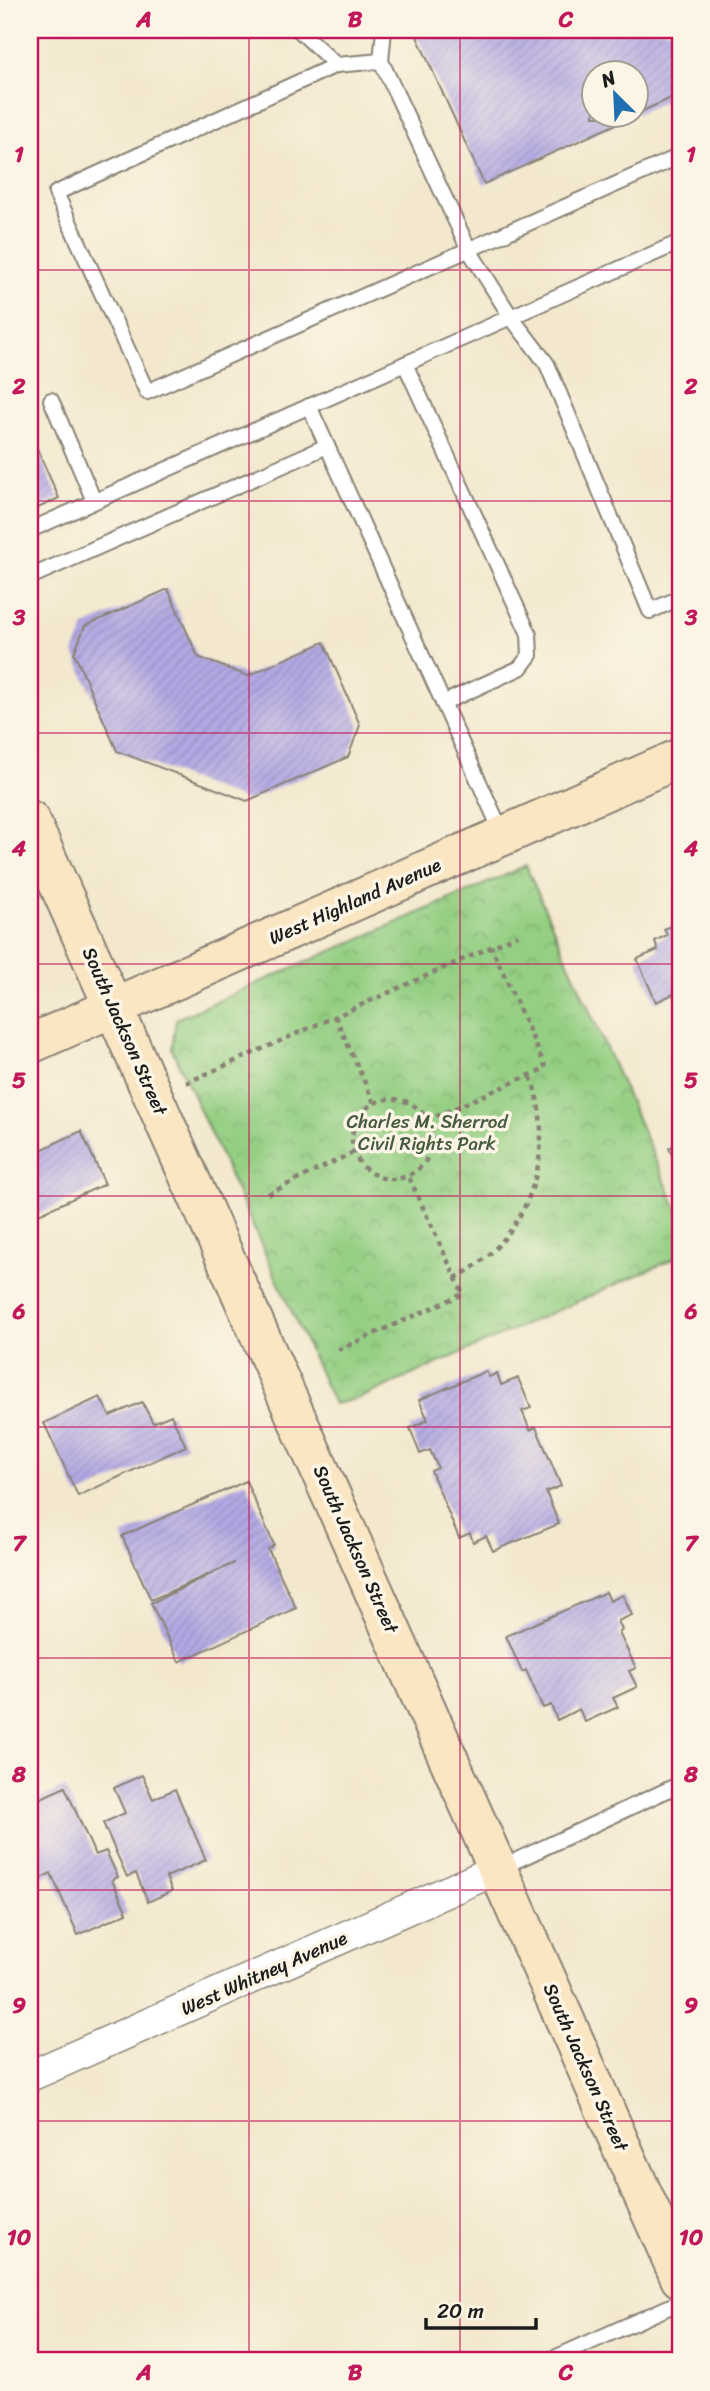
<svg xmlns="http://www.w3.org/2000/svg" width="710" height="2391" font-family="Sriracha,sans-serif">
	<defs>
		<pattern id="park-crowns" width="20" height="18" patternUnits="userSpaceOnUse" patternTransform="scale(1.75)"><rect width="20" height="18" fill="#94cf83"/><path d="M2 6a3 3 0 1 1 6 0M12 15a3 3 0 1 1 6 0" fill="none" stroke="#7fb171"/></pattern>
		<pattern id="building-hatch" width="6" height="6" patternUnits="userSpaceOnUse" patternTransform="scale(1.75)"><rect width="6" height="6" fill="#b2a8e3"/><path d="M-1 1l2-2M0 6l6-6M5 7l2-2" fill="none" stroke="#9890c2"/></pattern>
	</defs>
	<rect width="100%" height="100%" fill="#fcf5e5"/>
	<filter id="ink" filterUnits="userSpaceOnUse"><feTurbulence type="fractalNoise" baseFrequency=".0143" numOctaves="2"/><feDisplacementMap in="SourceGraphic" scale="14" xChannelSelector="R" yChannelSelector="G"/><feConvolveMatrix kernelMatrix="1 2 1 2 8 2 1 2 1" color-interpolation-filters="sRGB"/></filter>
	<filter id="wash" filterUnits="userSpaceOnUse"><feTurbulence type="fractalNoise" baseFrequency=".00686" numOctaves="4" result="noise"/><feDisplacementMap in="SourceGraphic" scale="28" xChannelSelector="R" yChannelSelector="G"/><feGaussianBlur stdDeviation="1.57" result="paint"/><feColorMatrix in="noise" values="0 0 0 0 0 0 0 0 0 0 0 0 0 0 0 0 0 1.4 0 .05"/><feComposite in="paint" operator="in"/></filter>
	<g filter="url(#wash)">
		<rect width="100%" height="100%" fill="#f3e8ce"/>
		<!-- park -->
		<path fill="url(#park-crowns)" stroke="#587650" stroke-width="2" d="M 526,866 L 680,1216 L 680,1256 L 360,1398 L 334,1404 L 172,1049 L 176,1019 Z"/>
		<g id="blocks">
			<!-- building -->
			<g fill="url(#building-hatch)">
				<path d="M 414,30 L 680,30 L 680,94 L 636,114 L 636,74 L 594,74 L 594,116 L 634,116 L 484,184 Z"/>
				<path d="M 30,433 L 59,498 L 30,512 Z"/>
				<path d="M 168,589 L 198,657 L 247,676 L 324,642 L 360,725 L 348,757 L 247,801 L 117,751 L 74,653 L 85,626 Z"/>
				<path d="M 680,922 L 680,991 L 656,1002 L 637,959 L 658,950 L 655,941 L 667,935 L 664,929 Z"/>
				<path d="M 81,1131 L 105,1184 L 30,1218 L 30,1155 Z"/>
				<path d="M 680,1143 L 680,1173 L 669,1148 Z"/>
				<path d="M 486,1371 L 489,1377 L 497,1373 L 501,1385 L 518,1378 L 531,1408 L 522,1411 L 530,1430 L 536,1427 L 561,1486 L 546,1492 L 559,1524 L 493,1551 L 486,1536 L 473,1542 L 470,1533 L 459,1538 L 431,1471 L 438,1468 L 430,1450 L 420,1454 L 410,1428 L 428,1420 L 419,1400 Z"/>
				<path d="M 100,1397 L 110,1416 L 142,1402 L 153,1423 L 171,1415 L 186,1446 L 78,1496 L 44,1423 Z"/>
				<path d="M 246,1481 L 274,1545 L 268,1549 L 296,1608 L 179,1662 L 151,1603 L 234,1563 L 151,1600 L 122,1536 Z"/>
				<path d="M 606,1592 L 610,1601 L 623,1595 L 632,1615 L 618,1621 L 622,1630 L 619,1633 L 636,1668 L 629,1671 L 637,1687 L 613,1698 L 618,1707 L 585,1722 L 579,1709 L 557,1720 L 551,1705 L 543,1708 L 526,1670 L 522,1672 L 506,1636 Z"/>
				<path d="M 142,1775 L 153,1799 L 175,1789 L 206,1860 L 166,1877 L 172,1891 L 148,1902 L 136,1873 L 127,1877 L 103,1823 L 125,1813 L 114,1788 Z"/>
				<path d="M 65,1787 L 95,1855 L 106,1851 L 118,1877 L 112,1880 L 127,1913 L 78,1935 L 51,1873 L 41,1878 L 30,1853 L 30,1803 Z"/>
			</g>
		</g>
	</g>
	<g filter="url(#ink)">
		<use href="#blocks" fill-opacity="0" stroke="#888275" stroke-width="2"/>
		<g fill="none" stroke-linecap="round" stroke-linejoin="round">
			<!-- lane casing -->
			<g stroke="#888275" stroke-width="18">
				<g id="lane">
					<path d="M 299,30 L 336,65"/>
					<path d="M 384,30 L 381,61 L 469,250 L 511,317 L 547,364 L 650,611 L 680,598"/>
					<path d="M 381,61 L 336,65 L 56,193 L 147,392 L 680,156"/>
					<path d="M 405,364 L 529,634 L 530,655 L 520,668 L 443,703"/>
					<path d="M 51,400 L 94,501"/>
					<path d="M 309,406 L 503,835"/>
					<path d="M 30,530 L 680,242"/>
					<path d="M 30,577 L 327,446"/>
					<path d="M 498,1869 L 680,1784"/>
					<path d="M 548,2361 L 680,2302"/>
				</g>
			</g>
			<!-- street casing -->
			<g stroke="#888275" stroke-width="33">
				<path id="street" d="M 30,2076 L 498,1869"/>
			</g>
			<!-- secondary casing -->
			<g stroke="#888275" stroke-width="42">
				<g id="secondary">
					<path d="M 30,820 L 680,2278"/>
					<path d="M 30,1044 L 680,758"/>
				</g>
			</g>
			<!-- path -->
			<g stroke="#888275" stroke-width="4.5" stroke-dasharray="5 5" stroke-linecap="butt">
				<path d="M 335,1016 L 374,1103"/>
				<path d="M 186,1083 L 518,935"/>
				<circle cx="392" cy="1139" r="40"/>
				<path d="M 427,1120 L 546,1068 L 491,946"/>
				<path d="M 268,1194 L 354,1152"/>
				<path d="M 455,1278 C 529,1241 559,1150 530,1075"/>
				<path d="M 338,1350 L 463,1294 L 408,1175"/>
			</g>
			<!-- lane -->
			<use href="#lane" stroke="#fff" stroke-width="14"/>
			<!-- street -->
			<use href="#street" stroke="#fff" stroke-width="30"/>
			<!-- secondary -->
			<use href="#secondary" stroke="#fbe6c4" stroke-width="38"/>
		</g>
	</g>
	<!-- grid -->
	<path fill="none" stroke="#c2185b" stroke-width="2" stroke-opacity="0.55" d="M 249,30 L 249,2361M 460,30 L 460,2361M 30,270 L 680,270M 30,501 L 680,501M 30,733 L 680,733M 30,964 L 680,964M 30,1196 L 680,1196M 30,1427 L 680,1427M 30,1658 L 680,1658M 30,1890 L 680,1890M 30,2121 L 680,2121"/>
	<g text-anchor="middle" dominant-baseline="central" stroke-width="7" stroke-linejoin="round" paint-order="stroke">
		<!-- street labels -->
		<g font-size="19" fill="#1c1c1c" stroke="#fcf5e5">
			<text transform="translate(355 901) rotate(-24)">West Highland Avenue</text>
			<text transform="translate(125 1031) rotate(66)">South Jackson Street</text>
			<text transform="translate(356 1549) rotate(66)">South Jackson Street</text>
			<text transform="translate(264 1973) rotate(-24)">West Whitney Avenue</text>
			<text transform="translate(586 2067) rotate(66)">South Jackson Street</text>
		</g>
		<!-- park labels -->
		<g font-size="19" fill="#465b40" stroke="#fcf5e5">
			<text x="427" y="1121">Charles M. Sherrod<tspan x="427" dy="22">Civil Rights Park</tspan></text>
		</g>
	</g>
	<!-- margin -->
	<rect width="710" height="2391" fill="none" stroke="#fcf5e5" stroke-width="77"/>
	<!-- north arrow -->
	<g transform="translate(615 94) rotate(336)"><circle r="33" fill="#fcf5e5" stroke="#a29e95" stroke-width="2"/>
	<path d="M0-5L12 26L0 18L-12 26Z" fill="#1f6fb2"/>
	<text y="-10" font-size="19" font-weight="bold" text-anchor="middle" fill="#1c1c1c">N</text>
	</g>
	<!-- scale -->
	<path d="M426 2318v10h110v-10" fill="none" stroke="#1c1c1c" stroke-width="3.5"/>
	<text x="437" y="2318" font-size="21" fill="#1c1c1c" stroke="#fcf5e5" stroke-width="5" paint-order="stroke">20 m</text>
	<rect x="38" y="38" width="634" height="2314" fill="none" stroke="#c2185b" stroke-width="2.5"/>
	<g font-size="23" text-anchor="middle" font-weight="bold" fill="#c2185b">
		<text x="144" y="27">A</text>
		<text x="355" y="27">B</text>
		<text x="566" y="27">C</text>
		<text x="19" y="162">1</text>
		<text x="691" y="162">1</text>
		<text x="19" y="394">2</text>
		<text x="691" y="394">2</text>
		<text x="19" y="625">3</text>
		<text x="691" y="625">3</text>
		<text x="19" y="856">4</text>
		<text x="691" y="856">4</text>
		<text x="19" y="1088">5</text>
		<text x="691" y="1088">5</text>
		<text x="19" y="1319">6</text>
		<text x="691" y="1319">6</text>
		<text x="19" y="1551">7</text>
		<text x="691" y="1551">7</text>
		<text x="19" y="1782">8</text>
		<text x="691" y="1782">8</text>
		<text x="19" y="2013">9</text>
		<text x="691" y="2013">9</text>
		<text x="19" y="2245">10</text>
		<text x="691" y="2245">10</text>
		<text x="144" y="2380">A</text>
		<text x="355" y="2380">B</text>
		<text x="566" y="2380">C</text>
	</g>
</svg>
